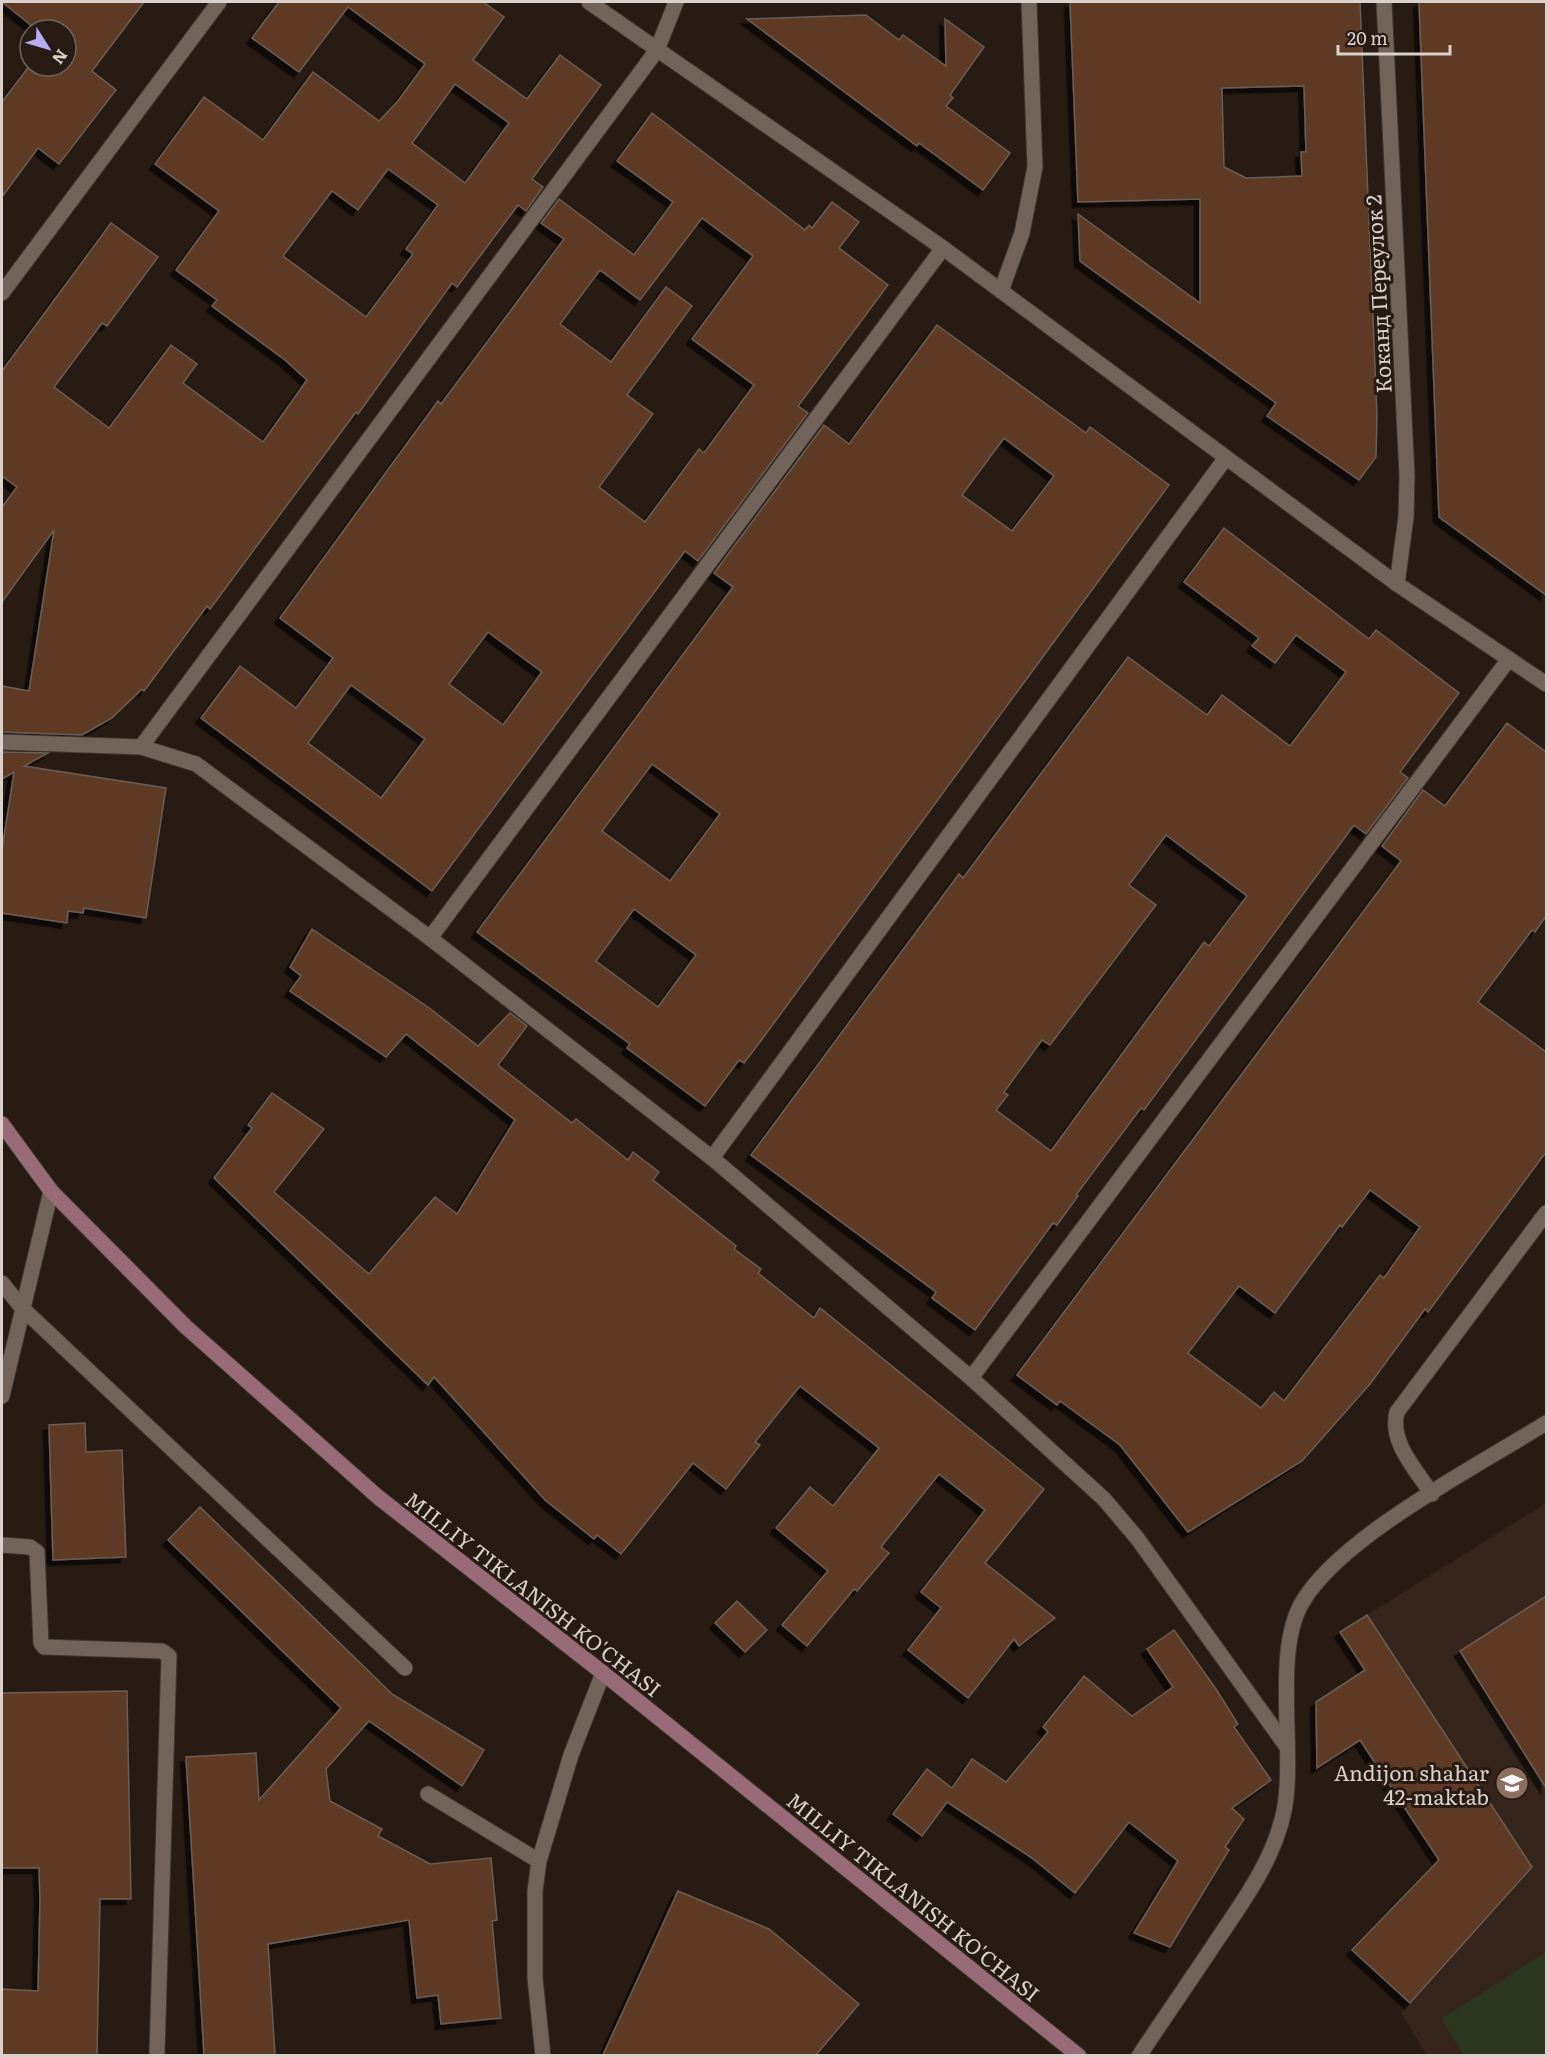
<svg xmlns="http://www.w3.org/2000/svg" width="1548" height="2057" font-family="Literata,serif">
	<defs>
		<filter id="shadow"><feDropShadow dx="-5.5" dy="5.5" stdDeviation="0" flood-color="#0009"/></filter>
	</defs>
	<rect width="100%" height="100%" fill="#271b14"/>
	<!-- education -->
	<path fill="#35251d" d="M 1546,1503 L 1546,2055 L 1427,2055 L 1401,2013 L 1532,1867 L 1367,1615 Z"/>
	<!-- green -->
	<path fill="#2d3621" d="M 1546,1952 L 1546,2055 L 1464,2055 L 1441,2019 Z"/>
	<!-- building -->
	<g fill="#5f3b25" stroke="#6b5d54" stroke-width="1.5" fill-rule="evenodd" filter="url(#shadow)">
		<path d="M 2,2 L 144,2 L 92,71 L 116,90 L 59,164 L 38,148 L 2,197 L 2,102 L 30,65 L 66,66 L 66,30 L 37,30 Z"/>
		<path d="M 279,2 L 483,2 L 504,17 L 473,60 L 527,99 L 560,55 L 601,85 L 532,179 L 543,187 L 526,211 L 518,205 L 457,287 L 452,283 L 358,414 L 356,412 L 210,609 L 207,606 L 144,691 L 142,689 L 112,718 L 82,735 L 2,732 L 2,686 L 29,691 L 54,530 L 2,602 L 2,507 L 17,487 L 2,476 L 2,371 L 111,223 L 158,257 L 107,326 L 102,323 L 54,387 L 109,428 L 171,345 L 197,364 L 183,383 L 263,442 L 307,380 L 285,360 L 212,306 L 217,300 L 176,270 L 219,211 L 155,164 L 204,97 L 263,140 L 313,72 L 379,121 L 398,101 L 425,64 L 348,7 L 299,72 L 252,38 ZM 455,84 L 509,123 L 465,183 L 412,143 ZM 388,169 L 438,205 L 406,249 L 413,254 L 366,317 L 283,256 L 332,191 L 358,210 Z"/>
		<path d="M 1070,2 L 1360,2 L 1377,416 L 1376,457 L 1359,480 L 1267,416 L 1276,403 L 1080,261 L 1078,214 L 1200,303 L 1200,199 L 1078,202 ZM 1304,86 L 1306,152 L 1301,152 L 1302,176 L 1246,178 L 1224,167 L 1222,88 Z"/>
		<path d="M 1419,2 L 1546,2 L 1546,595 L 1439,517 Z"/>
		<path d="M 866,15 L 899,40 L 903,35 L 946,66 L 945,19 L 984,47 L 950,95 L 953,98 L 946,106 L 1010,153 L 983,190 L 919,143 L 917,146 L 747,19 Z"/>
		<path d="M 652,113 L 805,230 L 809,225 L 812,228 L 832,202 L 859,222 L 839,248 L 888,285 L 798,406 L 808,413 L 698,561 L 685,551 L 432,891 L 201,718 L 240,666 L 296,708 L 333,658 L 280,618 L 438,401 L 441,404 L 564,239 L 541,223 L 559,199 L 634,255 L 673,202 L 617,161 ZM 702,218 L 753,256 L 692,339 L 754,385 L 704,453 L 699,449 L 645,522 L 599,487 L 653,414 L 627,395 L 692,306 L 666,287 L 611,362 L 560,324 L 600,270 L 640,300 ZM 488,632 L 542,672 L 503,725 L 449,684 ZM 351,685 L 425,739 L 381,798 L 308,743 Z"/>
		<path d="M 937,325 L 1086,433 L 1090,427 L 1169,485 L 760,1042 L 744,1063 L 739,1060 L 705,1106 L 627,1048 L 630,1044 L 477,932 L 733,587 L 714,573 L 824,425 L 849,444 ZM 1004,438 L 1054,476 L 1012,531 L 962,495 ZM 652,764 L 720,814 L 670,881 L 602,831 ZM 634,909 L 696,955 L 658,1007 L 596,961 Z"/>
		<path d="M 1224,528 L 1369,639 L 1376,630 L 1459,693 L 1400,772 L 1408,778 L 1366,834 L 1354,825 L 1144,1110 L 1141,1108 L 1076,1195 L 1078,1196 L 1057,1225 L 1053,1223 L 975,1330 L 932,1298 L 936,1292 L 751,1155 L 959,874 L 963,878 L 1128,657 L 1207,715 L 1222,695 L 1290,746 L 1346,672 L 1296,635 L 1275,663 L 1252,646 L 1259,638 L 1184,582 ZM 1166,835 L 1247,896 L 1209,946 L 1204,942 L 1051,1151 L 996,1110 L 1008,1095 L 1004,1092 L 1042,1040 L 1050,1045 L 1156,905 L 1129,885 Z"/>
		<path d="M 1507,723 L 1546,752 L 1546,916 L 1535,932 L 1532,930 L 1478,1002 L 1546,1052 L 1546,1152 L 1428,1312 L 1425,1309 L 1370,1384 L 1302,1461 L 1188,1532 L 1120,1445 L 1060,1401 L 1057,1405 L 1017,1375 L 1401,861 L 1382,846 L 1423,790 L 1445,806 ZM 1370,1190 L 1420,1227 L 1384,1278 L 1380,1275 L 1284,1401 L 1274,1392 L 1261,1408 L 1188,1353 L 1239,1286 L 1275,1313 L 1340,1225 L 1342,1227 Z"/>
		<path d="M 2,752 L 48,753 L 24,766 L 166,788 L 146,918 L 84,908 L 83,913 L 68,911 L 67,923 L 2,913 L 2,850 L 14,772 L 2,779 Z"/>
		<path d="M 312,929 L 428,1007 L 478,1046 L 510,1013 L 527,1026 L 498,1065 L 572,1123 L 576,1119 L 628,1160 L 633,1152 L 659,1172 L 653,1180 L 736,1246 L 734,1249 L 761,1269 L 758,1273 L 814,1318 L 820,1308 L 1044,1489 L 985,1563 L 1055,1618 L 1019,1646 L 1014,1639 L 968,1698 L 908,1650 L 941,1608 L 921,1592 L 985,1510 L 939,1474 L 881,1547 L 889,1553 L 857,1591 L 854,1589 L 807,1646 L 782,1625 L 828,1571 L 776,1528 L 810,1487 L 833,1506 L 879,1448 L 800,1386 L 755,1442 L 760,1445 L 726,1489 L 693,1463 L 621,1554 L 597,1535 L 594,1539 L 545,1500 L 434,1377 L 428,1385 L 214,1178 L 252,1128 L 248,1125 L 272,1093 L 324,1129 L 274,1192 L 369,1274 L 435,1197 L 457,1214 L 515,1120 L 406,1034 L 386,1057 L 290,991 L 301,976 L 290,967 Z"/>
		<path d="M 85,1423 L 86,1452 L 122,1450 L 126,1557 L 53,1560 L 49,1425 Z"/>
		<path d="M 200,1507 L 392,1694 L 484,1750 L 462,1786 L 369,1721 L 326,1769 L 330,1801 L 382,1829 L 378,1836 L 430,1864 L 491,1858 L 497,1920 L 492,1921 L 501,2018 L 441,2024 L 438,1995 L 417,1998 L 409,1920 L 268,1944 L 275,2055 L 204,2055 L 186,1757 L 256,1753 L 259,1800 L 341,1708 L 168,1540 Z"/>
		<path d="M 1546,1596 L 1546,1788 L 1460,1651 Z"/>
		<path d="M 737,1601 L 767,1630 L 745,1652 L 715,1623 Z"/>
		<path d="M 1367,1615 L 1532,1867 L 1410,2003 L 1352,1950 L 1439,1860 L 1360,1740 L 1317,1768 L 1316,1702 L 1365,1670 L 1340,1632 Z"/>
		<path d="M 1174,1630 L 1216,1689 L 1238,1724 L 1234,1727 L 1271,1780 L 1232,1808 L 1244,1819 L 1225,1847 L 1229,1850 L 1170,1947 L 1134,1933 L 1178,1861 L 1129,1822 L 1075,1893 L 1032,1858 L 947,1802 L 922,1836 L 893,1814 L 927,1769 L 952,1788 L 972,1759 L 1006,1782 L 1048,1732 L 1043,1727 L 1084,1676 L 1132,1716 L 1173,1687 L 1147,1649 Z"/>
		<path d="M 127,1691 L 131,1899 L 100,1899 L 97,2055 L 2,2055 L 2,1989 L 38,1991 L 40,1900 L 39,1868 L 2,1868 L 2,1693 Z"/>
		<path d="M 678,1891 L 769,1929 L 859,2004 L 816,2055 L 603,2055 Z"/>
	</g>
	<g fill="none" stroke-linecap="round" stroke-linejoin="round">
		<!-- service casing -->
		<g stroke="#403732" stroke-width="17">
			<g id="service">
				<path d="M 2,1283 L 23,1309 L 405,1668"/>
				<path d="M 2,1396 L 51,1191"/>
				<path d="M 2,1545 L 30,1547 L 37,1552 L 41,1643 L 44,1647 L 162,1651 L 169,1656 L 157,2052"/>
				<path d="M 428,1794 L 539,1861"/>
			</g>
		</g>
		<!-- minor casing -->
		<g stroke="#403732" stroke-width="17">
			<g id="minor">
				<path d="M 589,2 L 943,248 L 1397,584 L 1546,684"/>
				<path d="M 1384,2 L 1407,476 L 1406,517 L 1397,584"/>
				<path d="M 1001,291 L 1022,233 L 1035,167 L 1029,2"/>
				<path d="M 2,293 L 219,2"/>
				<path d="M 2,742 L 141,747 L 196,764 L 430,938 L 712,1158 L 971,1378 L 1104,1499 L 1137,1538 L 1287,1747"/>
				<path d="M 141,747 L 657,50 L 676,2"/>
				<path d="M 430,938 L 943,248"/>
				<path d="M 712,1158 L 1225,459"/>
				<path d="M 971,1378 L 1509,659"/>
				<path d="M 1432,1494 C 1416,1470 1389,1442 1397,1412 L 1546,1213"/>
				<path d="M 543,2056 L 535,1978 L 535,1891 L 539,1861 L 571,1755 L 603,1673"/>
				<path d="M 1139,2056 C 1164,2018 1190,1981 1215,1943 C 1242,1903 1274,1860 1284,1811 C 1296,1752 1272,1651 1303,1601 C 1343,1535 1479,1465 1546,1423"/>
			</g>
		</g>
		<!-- secondary casing -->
		<g stroke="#403732" stroke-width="17">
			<path id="secondary" d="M 2,1124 L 51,1191 L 186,1327 L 378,1497 L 603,1673 L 1079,2056"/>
		</g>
		<!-- service -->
		<use href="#service" stroke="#72635b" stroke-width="15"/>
		<!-- minor -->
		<use href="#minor" stroke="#72635b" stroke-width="15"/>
		<!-- secondary -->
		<use href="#secondary" stroke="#996a77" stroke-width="15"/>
	</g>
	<!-- icons -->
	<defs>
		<g id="school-disc" transform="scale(1.725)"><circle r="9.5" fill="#8d6e63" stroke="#271b14"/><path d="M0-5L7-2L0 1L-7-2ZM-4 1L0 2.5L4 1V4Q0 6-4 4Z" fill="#fff"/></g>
	</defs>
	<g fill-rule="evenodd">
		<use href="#school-disc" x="1512" y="1783"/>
	</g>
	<g text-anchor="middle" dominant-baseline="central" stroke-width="6" stroke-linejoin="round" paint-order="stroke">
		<!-- street labels -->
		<g font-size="21" fill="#dad1cc" stroke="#271b14">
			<text transform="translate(1377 294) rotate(-93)">Коканд Πереулок 2</text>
			<text transform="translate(534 1593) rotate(38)">MILLIY TIKLANISH KO'CHASI</text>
			<text transform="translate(914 1896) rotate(39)">MILLIY TIKLANISH KO'CHASI</text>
		</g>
		<!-- poi labels -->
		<g font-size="21" fill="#dad1cc" stroke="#271b14" text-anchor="end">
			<text x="1489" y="1771">Andijon shahar<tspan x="1489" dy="24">42-maktab</tspan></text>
		</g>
	</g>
	<!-- border -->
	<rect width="1548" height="2057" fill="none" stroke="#dad1cc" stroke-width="6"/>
	<!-- north arrow -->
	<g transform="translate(48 48) rotate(127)"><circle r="28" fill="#271b14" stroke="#6f645e" stroke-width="1.5"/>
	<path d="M0-4.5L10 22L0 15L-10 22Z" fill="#b7abf7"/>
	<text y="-9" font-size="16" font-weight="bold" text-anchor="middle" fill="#dad1cc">N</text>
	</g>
	<!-- scale -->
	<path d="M1338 45v9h112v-9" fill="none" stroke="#dad1cc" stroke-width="3"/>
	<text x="1347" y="45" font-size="18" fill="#dad1cc" stroke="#271b14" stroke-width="4.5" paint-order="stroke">20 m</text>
</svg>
